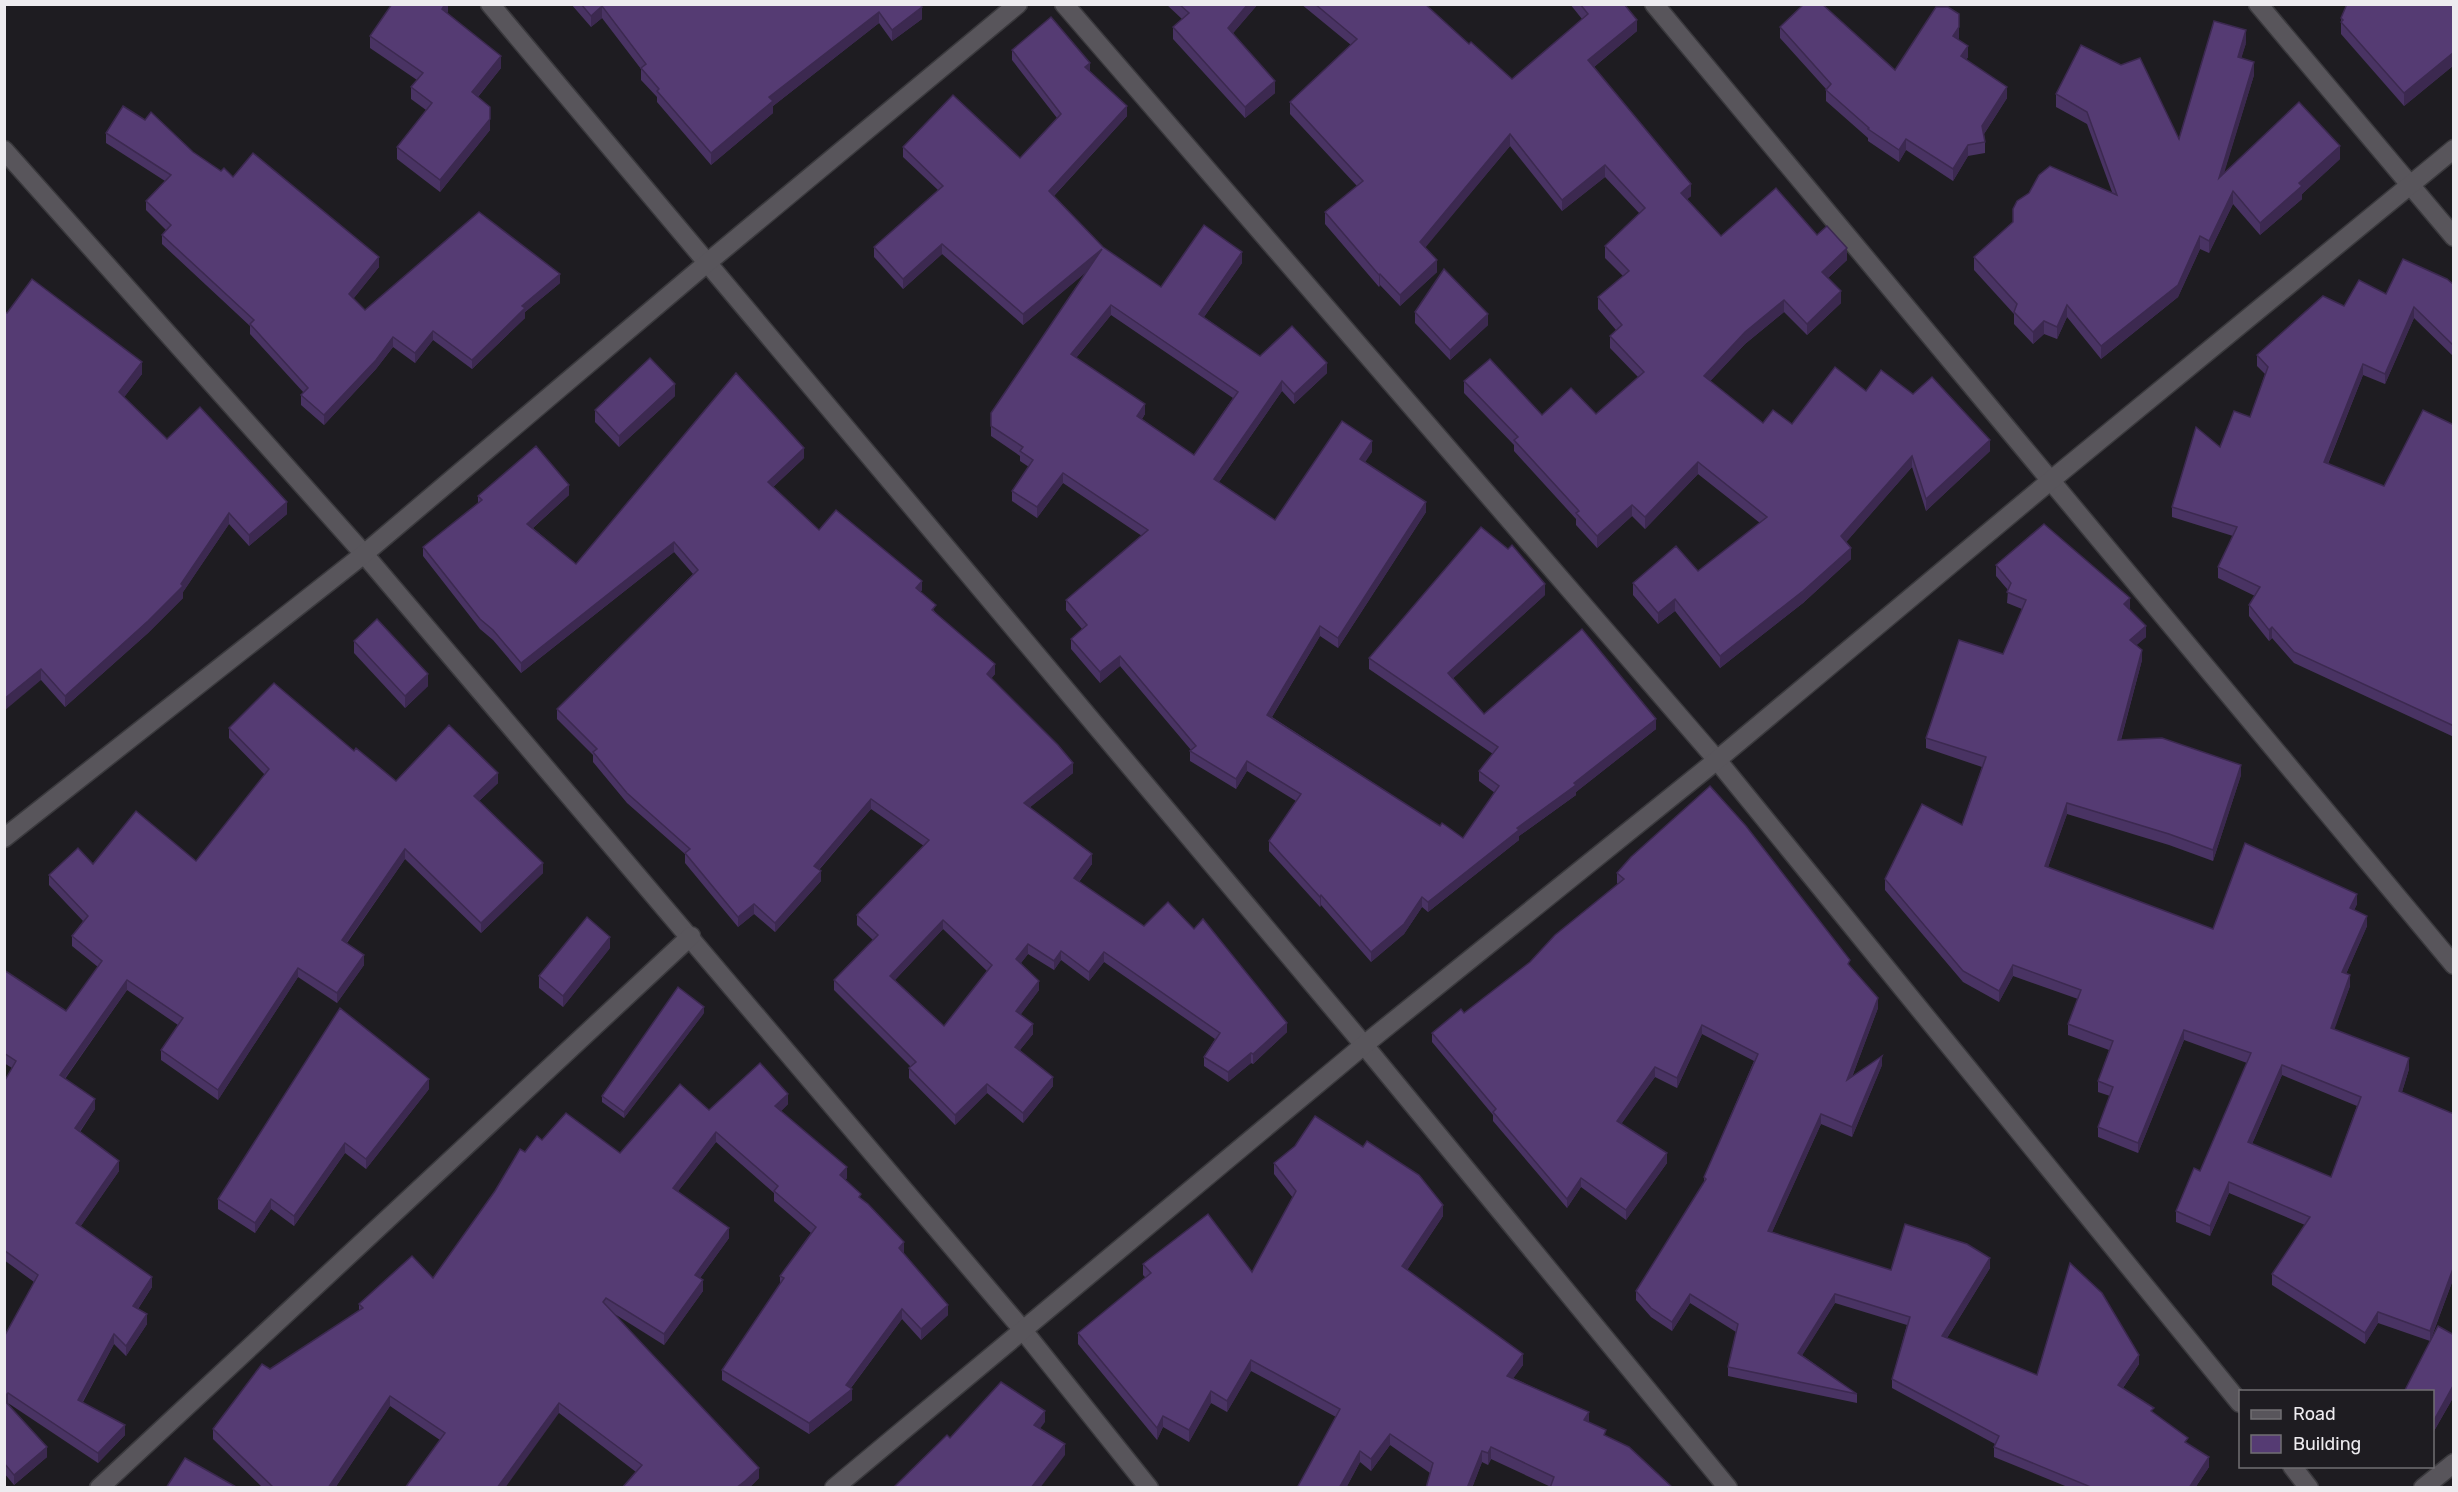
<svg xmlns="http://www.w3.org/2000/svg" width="2458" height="1492" font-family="Rubik,sans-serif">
	<rect width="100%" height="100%" fill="#1e1c21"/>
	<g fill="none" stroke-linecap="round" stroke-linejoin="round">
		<!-- minor casing -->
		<g stroke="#3a393d" stroke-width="21">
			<g id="minor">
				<path d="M 490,4 L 1364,1045 L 1728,1488"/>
				<path d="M 1064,4 L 1717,760 L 2240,1403"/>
				<path d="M 1654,4 L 2454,965"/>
				<path d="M 2258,4 L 2454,237"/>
				<path d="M 4,150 L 364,554 L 1022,1329 L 1149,1488"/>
				<path d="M 4,838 L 364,554 L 707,263 L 1018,4"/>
				<path d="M 2292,1466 L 2309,1488"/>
				<path d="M 99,1488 L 691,936"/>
				<path d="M 834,1488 L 1364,1045 L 1717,760 L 2050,481 L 2454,149"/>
				<path d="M 2423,1488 L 2454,1463"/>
			</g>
		</g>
		<!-- minor -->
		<use href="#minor" stroke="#58555b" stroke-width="18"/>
	</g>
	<!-- wall -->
	<g fill="#493363" fill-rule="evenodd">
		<path d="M 448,4 L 447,13 L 501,68 L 478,97 L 490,130 L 440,192 L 397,159 L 397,147 L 426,110 L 411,99 L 411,87 L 417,80 L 370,48 L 370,36 Z"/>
		<path d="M 571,4 L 920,4 L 922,19 L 892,41 L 879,23 L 773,106 L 773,113 L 711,165 L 657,102 L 657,97 L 641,80 L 641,69 L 602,18 L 591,27 Z"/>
		<path d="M 1166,4 L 1258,4 L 1233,33 L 1275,93 L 1245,118 L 1173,39 L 1173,27 L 1182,19 Z"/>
		<path d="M 1301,4 L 1425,4 L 1469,44 L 1512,79 L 1582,19 L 1570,4 L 1624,4 L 1637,31 L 1594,67 L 1691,196 L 1687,199 L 1721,236 L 1817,235 L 1847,260 L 1828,278 L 1841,303 L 1807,335 L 1784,312 L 1745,344 L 1710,381 L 1763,423 L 1792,424 L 1866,391 L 1990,451 L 1926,511 L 1912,467 L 1846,542 L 1851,559 L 1803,603 L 1720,668 L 1675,611 L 1658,624 L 1633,595 L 1633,583 L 1698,571 L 1760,523 L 1698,474 L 1645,529 L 1632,516 L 1597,548 L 1576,525 L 1576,519 L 1514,451 L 1514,445 L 1464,393 L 1464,381 L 1542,415 L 1596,414 L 1638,377 L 1610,348 L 1610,336 L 1616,330 L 1598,309 L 1598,297 L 1623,276 L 1605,258 L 1605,246 L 1640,214 L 1605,177 L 1562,211 L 1510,146 L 1425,247 L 1437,272 L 1400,306 L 1380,285 L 1379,287 L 1325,224 L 1325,212 L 1357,186 L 1290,114 L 1290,102 L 1351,45 Z"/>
		<path d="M 2454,4 L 2454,65 L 2404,106 L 2341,34 L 2341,18 Z"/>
		<path d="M 1780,27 L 1895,70 L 1959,38 L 1958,40 L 1968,57 L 1966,60 L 2007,98 L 1984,134 L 1985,142 L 1985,153 L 1968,156 L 1953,181 L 1906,150 L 1899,162 L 1868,141 L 1868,138 L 1826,101 L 1826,89 L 1780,38 Z"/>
		<path d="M 2246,43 L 2241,58 L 2254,75 L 2224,172 L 2340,159 L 2302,194 L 2302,199 L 2260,235 L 2233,204 L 2209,253 L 2200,249 L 2178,297 L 2101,359 L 2067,317 L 2057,339 L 2044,334 L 2033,344 L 2014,324 L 2014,314 L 1974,270 L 1974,257 L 2013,223 L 2013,209 L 2112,192 L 2087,124 L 2056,107 L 2056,94 L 2179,139 Z"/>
		<path d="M 1012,50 L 1090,72 L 1127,116 L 1054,196 L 1103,247 L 1161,287 L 1242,263 L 1204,317 L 1260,356 L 1327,373 L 1294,404 L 1282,391 L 1219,482 L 1275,520 L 1372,452 L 1364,462 L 1426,512 L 1338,648 L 1320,636 L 1272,717 L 1440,826 L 1463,838 L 1495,793 L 1479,781 L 1479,771 L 1493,754 L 1369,669 L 1369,658 L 1545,595 L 1453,678 L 1484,714 L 1656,729 L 1576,792 L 1576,795 L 1519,836 L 1519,840 L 1428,912 L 1422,907 L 1404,934 L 1371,962 L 1321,905 L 1320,907 L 1269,851 L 1269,841 L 1296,801 L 1247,771 L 1236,789 L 1190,761 L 1190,751 L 1191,750 L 1120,666 L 1100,683 L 1071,649 L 1071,639 L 1082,629 L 1066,610 L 1066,600 L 1142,536 L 1063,483 L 1037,518 L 1012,501 L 1012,491 L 1029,467 L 1020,461 L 1020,456 L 991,436 L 991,413 L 1086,272 L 1023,325 L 942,254 L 903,289 L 874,257 L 874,247 L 938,190 L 903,157 L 903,147 L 1020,158 L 1057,118 L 1012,60 ZM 1111,315 L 1233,398 L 1194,455 L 1142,419 L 1145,414 L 1076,358 Z"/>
		<path d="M 106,133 L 193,152 L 221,171 L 233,177 L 379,267 L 353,299 L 365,310 L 560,283 L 525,312 L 525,318 L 472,369 L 433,340 L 415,363 L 393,347 L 376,369 L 324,425 L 301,405 L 301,395 L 304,393 L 250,334 L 250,326 L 162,244 L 162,235 L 166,230 L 146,210 L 146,201 L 165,181 L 106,143 Z"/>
		<path d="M 2454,285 L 2454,357 L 2414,318 L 2385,384 L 2363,375 L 2328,464 L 2384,486 L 2454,425 L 2454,737 L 2294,663 L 2272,638 L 2269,641 L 2249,616 L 2249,605 L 2255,596 L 2218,578 L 2218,567 L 2233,536 L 2172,517 L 2172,507 L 2220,447 L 2250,417 L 2265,374 L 2257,366 L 2257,355 L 2344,306 L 2386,294 Z"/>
		<path d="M 4,311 L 142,374 L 124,397 L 167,439 L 287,514 L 249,546 L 229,524 L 183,592 L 183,598 L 148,633 L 65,707 L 41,680 Z"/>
		<path d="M 1415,312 L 1488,325 L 1450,360 L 1415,323 Z"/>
		<path d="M 675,396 L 619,447 L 595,422 L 595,410 Z"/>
		<path d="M 804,458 L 773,487 L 819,530 L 922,590 L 920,592 L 936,613 L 995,674 L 991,678 L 1073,773 L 1030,807 L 1092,864 L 1079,882 L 1287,1032 L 1253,1064 L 1251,1063 L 1228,1082 L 1204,1066 L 1204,1057 L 1215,1039 L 1104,962 L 1089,981 L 1061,960 L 1054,970 L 1028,954 L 1021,963 L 1039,990 L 1020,1015 L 1033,1034 L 1020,1050 L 1053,1086 L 1023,1123 L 987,1093 L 955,1125 L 909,1078 L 909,1068 L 911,1067 L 834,990 L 834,980 L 873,940 L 857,925 L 857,915 L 924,846 L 871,809 L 819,870 L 821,881 L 775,932 L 754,914 L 738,927 L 685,863 L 685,854 L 627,803 L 593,762 L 593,755 L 557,719 L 557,709 L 693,574 L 674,552 L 521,673 L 493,640 L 480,629 L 423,556 L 423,547 L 478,504 L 478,496 L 569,495 L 533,528 L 576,564 ZM 943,929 L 987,971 L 944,1026 L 895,980 Z"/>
		<path d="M 1996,565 L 2130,608 L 2129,609 L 2146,637 L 2136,645 L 2142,660 L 2121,740 L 2241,775 L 2213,861 L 2169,845 L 2067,814 L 2048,867 L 2213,929 L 2357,904 L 2354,910 L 2367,926 L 2346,974 L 2350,986 L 2334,1029 L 2409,1069 L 2402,1092 L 2454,1114 L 2454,1277 L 2431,1339 L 2454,1335 L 2454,1396 L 2434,1431 L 2433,1431 L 2433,1392 L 2430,1341 L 2378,1323 L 2365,1344 L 2272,1285 L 2272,1274 L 2305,1225 L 2229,1193 L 2210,1236 L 2176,1222 L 2176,1211 L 2200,1171 L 2247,1063 L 2184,1040 L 2138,1153 L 2098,1137 L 2098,1127 L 2110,1096 L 2098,1092 L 2098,1081 L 2109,1050 L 2068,1035 L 2068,1024 L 2078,999 L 2013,976 L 1999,1002 L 1963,982 L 1885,890 L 1885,879 L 1962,825 L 1982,767 L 1926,748 L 1926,738 L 2003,654 L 2022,609 L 2007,603 L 2008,590 L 1996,576 ZM 2282,1075 L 2357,1106 L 2331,1177 L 2252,1144 Z"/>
		<path d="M 354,641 L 428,686 L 405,708 L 354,653 Z"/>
		<path d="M 229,728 L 354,751 L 396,781 L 498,783 L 479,801 L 543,873 L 481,933 L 405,859 L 347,943 L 364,965 L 337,1003 L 298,977 L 218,1100 L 161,1060 L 161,1050 L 178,1025 L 127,990 L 65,1079 L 95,1109 L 80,1132 L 119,1171 L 80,1227 L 152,1287 L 138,1309 L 147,1324 L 126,1356 L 114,1344 L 83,1402 L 125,1435 L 98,1463 L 8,1403 L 47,1457 L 14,1485 L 4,1473 L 4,1337 L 34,1282 L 4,1260 L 4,1082 L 12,1068 L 4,1063 L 4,970 L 66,1011 L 98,967 L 72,946 L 72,936 L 83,921 L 49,885 L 49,875 L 93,864 L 196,861 L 265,775 L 229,738 Z"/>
		<path d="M 1617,873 L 1850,966 L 1878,1008 L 1852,1077 L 1882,1065 L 1852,1137 L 1821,1124 L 1772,1232 L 1891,1270 L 1990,1268 L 1947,1338 L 2037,1375 L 2139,1364 L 2123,1388 L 2154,1413 L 2188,1444 L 2209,1467 L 2195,1488 L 2070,1488 L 1994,1457 L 1994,1447 L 1995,1444 L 1892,1388 L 1892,1379 L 1907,1325 L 1835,1303 L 1802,1355 L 1857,1394 L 1857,1403 L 1728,1376 L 1728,1367 L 1736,1332 L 1690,1303 L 1672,1331 L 1651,1317 L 1636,1300 L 1636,1291 L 1704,1183 L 1704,1177 L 1754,1061 L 1702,1034 L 1677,1088 L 1655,1077 L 1621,1124 L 1667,1163 L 1626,1220 L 1581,1187 L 1567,1208 L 1493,1121 L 1493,1115 L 1432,1042 L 1432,1033 L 1464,1013 L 1530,962 L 1618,884 L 1617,883 Z"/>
		<path d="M 610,948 L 563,1007 L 539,988 L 539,976 Z"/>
		<path d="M 704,1013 L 624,1118 L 602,1102 L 602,1096 Z"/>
		<path d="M 429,1089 L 366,1169 L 345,1153 L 294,1226 L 271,1209 L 255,1233 L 218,1209 L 218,1199 Z"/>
		<path d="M 788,1104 L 781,1111 L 847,1178 L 845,1180 L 904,1253 L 904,1254 L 948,1315 L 921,1340 L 902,1319 L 851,1388 L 852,1400 L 809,1434 L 722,1380 L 722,1370 L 780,1284 L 780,1276 L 811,1233 L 774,1201 L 774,1193 L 716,1142 L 678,1191 L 729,1238 L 700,1278 L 703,1291 L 664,1345 L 613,1313 L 759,1478 L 749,1488 L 622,1488 L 636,1472 L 559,1413 L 440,1440 L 390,1406 L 335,1488 L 263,1488 L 213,1439 L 213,1429 L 270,1369 L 359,1311 L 359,1304 L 433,1278 L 525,1152 L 542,1140 L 620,1153 L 709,1110 Z"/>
		<path d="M 1274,1163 L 1443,1216 L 1407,1270 L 1523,1365 L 1513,1378 L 1589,1412 L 1551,1487 L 1491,1459 L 1488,1465 L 1482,1462 L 1472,1488 L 1426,1488 L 1430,1473 L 1390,1445 L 1371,1471 L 1360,1462 L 1346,1488 L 1297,1488 L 1336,1417 L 1251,1371 L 1227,1412 L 1211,1403 L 1189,1442 L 1163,1427 L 1157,1440 L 1078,1344 L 1078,1333 L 1146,1278 L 1143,1275 L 1143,1264 L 1252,1272 L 1293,1198 L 1274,1174 Z"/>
	</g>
	<!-- shaded-wall -->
	<g fill="#3c2950">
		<path d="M 445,4 L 448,4 L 448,12 L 442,20 L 442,9 Z"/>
		<path d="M 1248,4 L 1258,4 L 1228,39 L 1228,28 Z"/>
		<path d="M 602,6 L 602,18 L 591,27 L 591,16 Z"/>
		<path d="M 922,7 L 922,19 L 892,41 L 892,30 Z"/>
		<path d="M 879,12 L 879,23 L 773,106 L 773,113 L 711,165 L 711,153 L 769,97 Z"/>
		<path d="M 1637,20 L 1637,31 L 1588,72 L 1588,60 Z"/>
		<path d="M 1959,27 L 1959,38 L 1953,47 L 1953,36 Z"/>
		<path d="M 2246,30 L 2246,43 L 2238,69 L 2238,57 Z"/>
		<path d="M 1968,46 L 1968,57 L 1961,68 L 1961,56 Z"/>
		<path d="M 2454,52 L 2454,65 L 2404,106 L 2404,93 Z"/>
		<path d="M 501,56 L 501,68 L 472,104 L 472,92 Z"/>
		<path d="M 2254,62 L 2254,75 L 2219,190 L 2219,178 Z"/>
		<path d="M 1090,63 L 1090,73 L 1085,67 Z"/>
		<path d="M 1275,81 L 1275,93 L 1245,118 L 1245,107 Z"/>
		<path d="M 2007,87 L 2007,98 L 1982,137 L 1982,126 Z"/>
		<path d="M 1127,106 L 1127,116 L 1049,201 L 1049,191 Z"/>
		<path d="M 490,119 L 490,130 L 440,192 L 440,180 Z"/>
		<path d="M 1510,134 L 1510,146 L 1420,254 L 1420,242 Z"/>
		<path d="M 1906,139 L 1906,150 L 1899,162 L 1899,150 Z"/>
		<path d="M 1968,145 L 1968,156 L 1953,181 L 1953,169 Z"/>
		<path d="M 2340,146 L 2340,159 L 2302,194 L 2302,199 L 2260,235 L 2260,223 L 2299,183 Z"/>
		<path d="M 1605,165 L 1605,177 L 1562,211 L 1562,200 Z"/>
		<path d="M 1691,184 L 1691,196 L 1681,205 L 1681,193 Z"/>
		<path d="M 2233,191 L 2233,204 L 2209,253 L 2209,241 Z"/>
		<path d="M 2200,236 L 2200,249 L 2178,297 L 2101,359 L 2101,346 Z"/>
		<path d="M 942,244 L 942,254 L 903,289 L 903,279 Z"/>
		<path d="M 1847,248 L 1847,260 L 1822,283 L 1822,272 Z"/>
		<path d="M 1102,249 L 1102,259 L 1023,325 L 1023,314 Z"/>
		<path d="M 1242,252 L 1242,263 L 1199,324 L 1199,314 Z"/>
		<path d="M 379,257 L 379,267 L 349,304 L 349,294 Z"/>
		<path d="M 1437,260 L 1437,272 L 1400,306 L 1400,295 Z"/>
		<path d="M 560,274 L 560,283 L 525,312 L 525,318 L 472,369 L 472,360 L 522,306 Z"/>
		<path d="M 1380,274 L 1380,285 L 1379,287 L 1379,275 Z"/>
		<path d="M 1841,291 L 1841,303 L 1807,335 L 1807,324 Z"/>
		<path d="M 1784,300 L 1784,312 L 1745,344 L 1704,388 L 1704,376 L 1745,332 Z"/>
		<path d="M 1111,305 L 1111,315 L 1071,364 L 1071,354 Z"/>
		<path d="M 2067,305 L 2067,317 L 2057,339 L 2057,327 Z"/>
		<path d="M 2414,307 L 2414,318 L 2385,384 L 2385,374 Z"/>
		<path d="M 1488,314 L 1488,325 L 1450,360 L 1450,350 Z"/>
		<path d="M 2044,321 L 2044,334 L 2033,344 L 2033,332 Z"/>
		<path d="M 433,331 L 433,340 L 415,363 L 415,353 Z"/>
		<path d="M 393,337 L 393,347 L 376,369 L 324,425 L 324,415 Z"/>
		<path d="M 142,362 L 142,374 L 119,404 L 119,392 Z"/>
		<path d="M 1327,363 L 1327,373 L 1294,404 L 1294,394 Z"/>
		<path d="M 2363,364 L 2363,375 L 2324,473 L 2324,462 Z"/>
		<path d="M 1282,381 L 1282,391 L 1214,489 L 1214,479 Z"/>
		<path d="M 675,384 L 675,396 L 619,447 L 619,436 Z"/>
		<path d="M 1145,404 L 1145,414 L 1137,426 L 1137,416 Z"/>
		<path d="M 1990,440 L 1990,451 L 1926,511 L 1926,499 Z"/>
		<path d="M 1372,441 L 1372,452 L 1360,470 L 1360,459 Z"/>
		<path d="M 804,448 L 804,458 L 768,492 L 768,482 Z"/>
		<path d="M 1912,456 L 1912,467 L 1841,548 L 1841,536 Z"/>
		<path d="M 1698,462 L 1698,474 L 1645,529 L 1645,517 Z"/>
		<path d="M 1063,473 L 1063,483 L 1037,518 L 1037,507 Z"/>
		<path d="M 569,485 L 569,495 L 527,533 L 527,524 Z"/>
		<path d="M 287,502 L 287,514 L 249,546 L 249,535 Z"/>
		<path d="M 1426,502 L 1426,512 L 1338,648 L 1338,638 Z"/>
		<path d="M 1632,505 L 1632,516 L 1597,548 L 1597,536 Z"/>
		<path d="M 229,513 L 229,524 L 183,592 L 183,598 L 148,633 L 65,707 L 65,696 L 181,584 Z"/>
		<path d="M 674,542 L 674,552 L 521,673 L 521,663 Z"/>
		<path d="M 1851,548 L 1851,559 L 1803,603 L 1720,668 L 1720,656 Z"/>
		<path d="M 922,581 L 922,590 L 916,598 L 916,588 Z"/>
		<path d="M 1545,584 L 1545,595 L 1448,683 L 1448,673 Z"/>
		<path d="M 2130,598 L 2130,608 L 2124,615 L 2124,604 Z"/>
		<path d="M 1675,599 L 1675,611 L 1658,624 L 1658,613 Z"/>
		<path d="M 1320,626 L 1320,636 L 1267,725 L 1267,715 Z"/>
		<path d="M 2146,626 L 2146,637 L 2130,651 L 2130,640 Z"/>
		<path d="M 2272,627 L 2272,638 L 2269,641 L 2269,630 Z"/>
		<path d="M 2142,650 L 2142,660 L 2118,750 L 2118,740 Z"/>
		<path d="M 1120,656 L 1120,666 L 1100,683 L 1100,672 Z"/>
		<path d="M 995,664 L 995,674 L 987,684 L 987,674 Z"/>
		<path d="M 41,669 L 41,680 L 4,711 L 4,699 Z"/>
		<path d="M 428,674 L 428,686 L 405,708 L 405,696 Z"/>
		<path d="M 1656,719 L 1656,729 L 1576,792 L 1576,795 L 1519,836 L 1519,840 L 1428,912 L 1428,902 L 1517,828 Z"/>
		<path d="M 1247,761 L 1247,771 L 1236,789 L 1236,779 Z"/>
		<path d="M 1073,763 L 1073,773 L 1024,812 L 1024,803 Z"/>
		<path d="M 2241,765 L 2241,775 L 2213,861 L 2213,850 Z"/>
		<path d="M 498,773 L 498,783 L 474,806 L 474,796 Z"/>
		<path d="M 871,799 L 871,809 L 814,875 L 814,866 Z"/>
		<path d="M 2067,803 L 2067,814 L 2045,876 L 2045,866 Z"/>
		<path d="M 405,849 L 405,859 L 342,949 L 342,940 Z"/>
		<path d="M 1092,854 L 1092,864 L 1074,888 L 1074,878 Z"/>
		<path d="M 543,863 L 543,873 L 481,933 L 481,923 Z"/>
		<path d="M 821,871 L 821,881 L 775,932 L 775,923 Z"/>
		<path d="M 2357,894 L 2357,904 L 2350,919 L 2350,908 Z"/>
		<path d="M 1321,895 L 1321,905 L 1320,907 L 1320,897 Z"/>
		<path d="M 1422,897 L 1422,907 L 1404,934 L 1371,962 L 1371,952 Z"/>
		<path d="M 754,904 L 754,914 L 738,927 L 738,917 Z"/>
		<path d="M 2367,916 L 2367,926 L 2342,983 L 2342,972 Z"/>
		<path d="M 943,920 L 943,929 L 890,985 L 890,976 Z"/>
		<path d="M 610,937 L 610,948 L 563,1007 L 563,996 Z"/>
		<path d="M 1028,944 L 1028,954 L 1016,969 L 1016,959 Z"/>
		<path d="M 1061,951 L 1061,960 L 1054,970 L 1054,961 Z"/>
		<path d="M 1104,952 L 1104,962 L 1089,981 L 1089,972 Z"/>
		<path d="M 364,955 L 364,965 L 337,1003 L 337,993 Z"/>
		<path d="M 2013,965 L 2013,976 L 1999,1002 L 1999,991 Z"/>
		<path d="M 298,968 L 298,977 L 218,1100 L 218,1090 Z"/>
		<path d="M 2350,975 L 2350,986 L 2331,1039 L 2331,1028 Z"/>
		<path d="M 127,980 L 127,990 L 60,1085 L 60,1075 Z"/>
		<path d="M 1039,981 L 1039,990 L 1016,1021 L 1016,1011 Z"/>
		<path d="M 1878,998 L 1878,1008 L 1847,1090 L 1847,1080 Z"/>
		<path d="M 704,1007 L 704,1013 L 624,1118 L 624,1112 Z"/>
		<path d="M 1287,1023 L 1287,1032 L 1253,1064 L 1253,1054 Z"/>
		<path d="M 1033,1024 L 1033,1034 L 1015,1056 L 1015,1047 Z"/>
		<path d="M 1702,1025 L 1702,1034 L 1677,1088 L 1677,1078 Z"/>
		<path d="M 2184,1030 L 2184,1040 L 2138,1153 L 2138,1143 Z"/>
		<path d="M 1251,1053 L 1251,1063 L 1228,1082 L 1228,1072 Z"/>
		<path d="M 1882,1056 L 1882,1065 L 1852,1137 L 1852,1127 Z"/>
		<path d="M 2409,1058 L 2409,1069 L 2399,1101 L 2399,1091 Z"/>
		<path d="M 2282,1065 L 2282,1075 L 2248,1153 L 2248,1142 Z"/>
		<path d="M 1655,1067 L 1655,1077 L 1617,1130 L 1617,1121 Z"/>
		<path d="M 1053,1077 L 1053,1086 L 1023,1123 L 1023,1113 Z"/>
		<path d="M 429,1079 L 429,1089 L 366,1169 L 366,1159 Z"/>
		<path d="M 987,1084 L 987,1093 L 955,1125 L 955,1115 Z"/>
		<path d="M 788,1094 L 788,1104 L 775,1117 L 775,1106 Z"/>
		<path d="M 95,1099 L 95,1109 L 75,1138 L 75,1128 Z"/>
		<path d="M 1821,1114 L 1821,1124 L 1768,1241 L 1768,1231 Z"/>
		<path d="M 716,1132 L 716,1142 L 673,1198 L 673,1188 Z"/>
		<path d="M 345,1143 L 345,1153 L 294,1226 L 294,1216 Z"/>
		<path d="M 1667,1153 L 1667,1163 L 1626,1220 L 1626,1210 Z"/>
		<path d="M 119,1161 L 119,1171 L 76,1233 L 76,1223 Z"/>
		<path d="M 847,1167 L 847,1178 L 840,1186 L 840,1175 Z"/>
		<path d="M 1581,1178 L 1581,1187 L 1567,1208 L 1567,1199 Z"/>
		<path d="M 2229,1182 L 2229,1193 L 2210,1236 L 2210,1226 Z"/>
		<path d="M 271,1199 L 271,1209 L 255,1233 L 255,1223 Z"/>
		<path d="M 1443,1205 L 1443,1216 L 1402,1278 L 1402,1266 Z"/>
		<path d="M 729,1228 L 729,1238 L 695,1285 L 695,1275 Z"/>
		<path d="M 904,1242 L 904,1253 L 899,1258 L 899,1248 Z"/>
		<path d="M 1990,1258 L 1990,1268 L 1942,1346 L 1942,1336 Z"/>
		<path d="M 2454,1266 L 2454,1277 L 2430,1341 L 2430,1331 Z"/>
		<path d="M 152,1277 L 152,1287 L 133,1316 L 133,1306 Z"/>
		<path d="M 703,1280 L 703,1291 L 664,1345 L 664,1334 Z"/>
		<path d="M 1690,1294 L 1690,1303 L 1672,1331 L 1672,1322 Z"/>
		<path d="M 1835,1294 L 1835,1303 L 1798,1362 L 1798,1353 Z"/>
		<path d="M 948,1305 L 948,1315 L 921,1340 L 921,1329 Z"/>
		<path d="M 902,1309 L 902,1319 L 847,1393 L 852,1389 L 852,1400 L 809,1434 L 809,1423 L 846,1385 Z"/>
		<path d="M 2378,1312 L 2378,1323 L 2365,1344 L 2365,1333 Z"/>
		<path d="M 147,1314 L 147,1324 L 126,1356 L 126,1346 Z"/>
		<path d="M 114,1334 L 114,1344 L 78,1410 L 78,1400 Z"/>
		<path d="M 1523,1354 L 1523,1365 L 1507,1387 L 1507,1376 Z"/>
		<path d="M 2139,1355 L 2139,1364 L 2118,1395 L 2118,1385 Z"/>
		<path d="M 1251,1360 L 1251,1371 L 1227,1412 L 1227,1401 Z"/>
		<path d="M 2454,1384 L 2454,1396 L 2434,1431 L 2434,1420 Z"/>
		<path d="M 1211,1391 L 1211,1403 L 1189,1442 L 1189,1430 Z"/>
		<path d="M 8,1393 L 8,1403 L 4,1407 L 4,1397 Z"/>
		<path d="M 390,1396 L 390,1406 L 335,1488 L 328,1488 Z"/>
		<path d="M 559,1403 L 559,1413 L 505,1488 L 497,1488 Z"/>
		<path d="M 1045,1411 L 1045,1422 L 1034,1437 L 1034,1425 Z"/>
		<path d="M 1589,1412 L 1589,1423 L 1584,1420 Z"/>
		<path d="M 1163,1416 L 1163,1427 L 1157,1440 L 1157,1428 Z"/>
		<path d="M 125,1425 L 125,1435 L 98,1463 L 98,1453 Z"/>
		<path d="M 1390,1434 L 1390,1445 L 1371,1471 L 1371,1459 Z"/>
		<path d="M 1065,1444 L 1065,1455 L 1040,1488 L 1031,1488 Z"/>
		<path d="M 47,1447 L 47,1457 L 14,1485 L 14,1475 Z"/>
		<path d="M 1491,1447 L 1491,1459 L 1488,1465 L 1488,1453 Z"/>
		<path d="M 1360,1451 L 1360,1462 L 1346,1488 L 1339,1488 Z"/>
		<path d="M 1482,1451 L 1482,1462 L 1472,1488 L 1467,1488 Z"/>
		<path d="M 2209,1457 L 2209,1467 L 2195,1488 L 2189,1488 Z"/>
		<path d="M 759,1468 L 759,1478 L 749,1488 L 736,1488 Z"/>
	</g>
	<!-- building -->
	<g fill="#553b73" stroke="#3c2950" stroke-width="1.5" fill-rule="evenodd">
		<path d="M 392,4 L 445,4 L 442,9 L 501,56 L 472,92 L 490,107 L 490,119 L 440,180 L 397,147 L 432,103 L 411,87 L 423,73 L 370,36 Z"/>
		<path d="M 581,4 L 920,4 L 922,7 L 892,30 L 879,12 L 769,97 L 773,101 L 711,153 L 657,91 L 659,89 L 641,68 L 646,64 L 602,6 L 591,16 Z"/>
		<path d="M 1179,4 L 1248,4 L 1228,28 L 1275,81 L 1245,107 L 1173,27 L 1189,13 Z"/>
		<path d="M 1315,4 L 1425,4 L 1469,44 L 1471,42 L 1512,79 L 1588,14 L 1580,4 L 1624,4 L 1637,20 L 1588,60 L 1691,184 L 1681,193 L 1721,236 L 1776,188 L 1817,235 L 1827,226 L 1847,248 L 1822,272 L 1841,291 L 1807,324 L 1784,300 L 1745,332 L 1704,376 L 1763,423 L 1773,410 L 1792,424 L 1835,367 L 1866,391 L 1881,370 L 1913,394 L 1932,377 L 1990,440 L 1926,499 L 1912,456 L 1841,536 L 1851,548 L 1803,591 L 1720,656 L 1675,599 L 1658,613 L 1633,583 L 1676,546 L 1698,571 L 1767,517 L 1698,462 L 1645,517 L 1632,505 L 1597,536 L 1576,513 L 1579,511 L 1514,440 L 1518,437 L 1464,381 L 1490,359 L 1542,415 L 1571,388 L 1596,414 L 1644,372 L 1610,336 L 1622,325 L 1598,297 L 1629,271 L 1605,246 L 1645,208 L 1605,165 L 1562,200 L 1510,134 L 1420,242 L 1437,260 L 1400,295 L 1380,274 L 1379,275 L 1325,212 L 1363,181 L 1290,102 L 1357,39 Z"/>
		<path d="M 1804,4 L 1822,4 L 1895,70 L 1936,7 L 1948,7 L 1959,14 L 1959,27 L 1953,36 L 1968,46 L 1961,56 L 2007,87 L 1982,126 L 1985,142 L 1968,145 L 1953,169 L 1906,139 L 1899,150 L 1868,129 L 1869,128 L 1826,90 L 1831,84 L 1780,27 Z"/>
		<path d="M 2347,4 L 2454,4 L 2454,52 L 2404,93 L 2341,22 L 2343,20 L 2341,18 Z"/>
		<path d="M 1051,17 L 1090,63 L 1085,67 L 1127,106 L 1049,191 L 1103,247 L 1161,287 L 1204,225 L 1242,252 L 1199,314 L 1260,356 L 1292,326 L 1327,363 L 1294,394 L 1282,381 L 1214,479 L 1275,520 L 1342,421 L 1372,441 L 1360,459 L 1426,502 L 1338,638 L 1320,626 L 1267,715 L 1440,826 L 1442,823 L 1463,838 L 1499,786 L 1479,771 L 1498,747 L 1369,658 L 1481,527 L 1508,549 L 1512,545 L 1545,584 L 1448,673 L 1484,714 L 1582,629 L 1656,719 L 1574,783 L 1576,785 L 1517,828 L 1519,830 L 1428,902 L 1422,897 L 1404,924 L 1371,952 L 1321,895 L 1320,897 L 1269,841 L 1301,794 L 1247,761 L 1236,779 L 1190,751 L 1196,746 L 1120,656 L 1100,672 L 1071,639 L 1087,625 L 1066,600 L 1148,530 L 1063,473 L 1037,507 L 1012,491 L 1033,460 L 1020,451 L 1023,447 L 991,426 L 991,413 L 1102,249 L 1023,314 L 942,244 L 903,279 L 874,247 L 943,186 L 903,147 L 953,95 L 1020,158 L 1061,114 L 1012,50 ZM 1111,305 L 1238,392 L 1194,455 L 1137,416 L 1145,404 L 1071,354 Z"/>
		<path d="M 2214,21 L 2246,30 L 2238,57 L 2254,62 L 2219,178 L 2299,102 L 2340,146 L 2299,183 L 2302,186 L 2260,223 L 2233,191 L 2209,241 L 2200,236 L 2178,285 L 2101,346 L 2067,305 L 2057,327 L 2044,321 L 2033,332 L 2014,312 L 2017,304 L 1974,257 L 2013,222 L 2013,209 L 2017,201 L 2029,193 L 2039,175 L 2050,166 L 2117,195 L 2087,112 L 2056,94 L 2081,45 L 2121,65 L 2140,58 L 2179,139 Z"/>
		<path d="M 123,106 L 145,120 L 151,112 L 193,152 L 221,171 L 224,168 L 233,177 L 253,153 L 379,257 L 349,294 L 365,310 L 479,212 L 560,274 L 522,306 L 525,308 L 472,360 L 433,331 L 415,353 L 393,337 L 376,360 L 324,415 L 301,395 L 308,388 L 250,324 L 254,320 L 162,235 L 171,225 L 146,201 L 171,175 L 106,133 Z"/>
		<path d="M 2403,259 L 2447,279 L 2454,285 L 2454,346 L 2414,307 L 2385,374 L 2363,364 L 2324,462 L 2384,486 L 2423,410 L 2454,425 L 2454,726 L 2294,652 L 2272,627 L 2269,630 L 2249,605 L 2260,587 L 2218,567 L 2237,527 L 2172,507 L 2196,427 L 2220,447 L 2234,411 L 2250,417 L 2268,367 L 2257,355 L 2323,296 L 2344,306 L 2359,280 L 2386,294 Z"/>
		<path d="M 1444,269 L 1488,314 L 1450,350 L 1415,312 Z"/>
		<path d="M 32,279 L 142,362 L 119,392 L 167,439 L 200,407 L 287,502 L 249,535 L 229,513 L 181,584 L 183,586 L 148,621 L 65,696 L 41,669 L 4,699 L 4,311 L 7,313 Z"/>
		<path d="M 650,358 L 675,384 L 619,436 L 595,410 Z"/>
		<path d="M 736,373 L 804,448 L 768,482 L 819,530 L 836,510 L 922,581 L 916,588 L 936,605 L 932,610 L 995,664 L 987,674 L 1058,745 L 1073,763 L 1024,803 L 1092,854 L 1074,878 L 1144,926 L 1168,902 L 1194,929 L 1203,919 L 1287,1023 L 1253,1054 L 1251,1053 L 1228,1072 L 1204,1057 L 1220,1033 L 1104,952 L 1089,972 L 1061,951 L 1054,961 L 1028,944 L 1016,959 L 1039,981 L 1016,1011 L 1033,1024 L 1015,1047 L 1053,1077 L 1023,1113 L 987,1084 L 955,1115 L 909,1068 L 916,1062 L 834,980 L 878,935 L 857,915 L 929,840 L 871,799 L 814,866 L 821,871 L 775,923 L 754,904 L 738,917 L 685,853 L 690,849 L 627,793 L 593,752 L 597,749 L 557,709 L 698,570 L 674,542 L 521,663 L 493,630 L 480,619 L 423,547 L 482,500 L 478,496 L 536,446 L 569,485 L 527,524 L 576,564 ZM 943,920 L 992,965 L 944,1026 L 890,976 Z"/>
		<path d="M 2044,524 L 2130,598 L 2124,604 L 2146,626 L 2130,640 L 2142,650 L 2118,740 L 2162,738 L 2241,765 L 2213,850 L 2169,834 L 2067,803 L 2045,866 L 2213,929 L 2245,843 L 2357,894 L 2350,908 L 2367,916 L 2342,972 L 2350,975 L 2331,1028 L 2409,1058 L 2399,1091 L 2454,1114 L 2454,1266 L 2430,1331 L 2378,1312 L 2365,1333 L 2272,1274 L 2310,1217 L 2229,1182 L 2210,1226 L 2176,1211 L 2194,1168 L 2200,1171 L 2251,1053 L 2184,1030 L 2138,1143 L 2098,1127 L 2113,1087 L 2098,1081 L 2113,1041 L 2068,1024 L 2081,990 L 2013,965 L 1999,991 L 1963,971 L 1885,879 L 1922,804 L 1962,825 L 1986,757 L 1926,738 L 1959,640 L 2003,654 L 2026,600 L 2007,592 L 2011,583 L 1996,565 ZM 2282,1065 L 2361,1097 L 2331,1177 L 2248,1142 Z"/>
		<path d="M 377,619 L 428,674 L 405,696 L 354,641 Z"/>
		<path d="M 274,683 L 354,751 L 356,748 L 396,781 L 449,725 L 498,773 L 474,796 L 543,863 L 481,923 L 405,849 L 342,940 L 364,955 L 337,993 L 298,968 L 218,1090 L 161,1050 L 183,1018 L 127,980 L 60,1075 L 95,1099 L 75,1128 L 119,1161 L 76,1223 L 152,1277 L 133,1306 L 147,1314 L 126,1346 L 114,1334 L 78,1400 L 125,1425 L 98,1453 L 8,1393 L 4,1397 L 4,1337 L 38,1275 L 4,1250 L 4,1082 L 16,1061 L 4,1053 L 4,970 L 66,1011 L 102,961 L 72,936 L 88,916 L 49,875 L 78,848 L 93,864 L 136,811 L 196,861 L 269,769 L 229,728 Z"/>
		<path d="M 1710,786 L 1746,826 L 1850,960 L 1848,964 L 1878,998 L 1847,1080 L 1882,1056 L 1852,1127 L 1821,1114 L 1768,1231 L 1891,1270 L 1905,1224 L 1967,1244 L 1990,1258 L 1942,1336 L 2037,1375 L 2070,1263 L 2102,1293 L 2139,1355 L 2118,1385 L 2154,1408 L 2151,1411 L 2188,1438 L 2185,1442 L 2209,1457 L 2189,1488 L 2093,1488 L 1994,1447 L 1999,1436 L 1892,1379 L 1910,1317 L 1835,1294 L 1798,1353 L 1857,1394 L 1728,1367 L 1738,1324 L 1690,1294 L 1672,1322 L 1651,1308 L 1636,1291 L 1706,1179 L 1704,1177 L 1758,1054 L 1702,1025 L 1677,1078 L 1655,1067 L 1617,1121 L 1667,1153 L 1626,1210 L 1581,1178 L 1567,1199 L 1493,1112 L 1496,1109 L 1432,1033 L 1461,1009 L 1464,1013 L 1530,962 L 1555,935 L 1624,879 L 1617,873 L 1631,857 Z"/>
		<path d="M 587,917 L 610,937 L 563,996 L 539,976 Z"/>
		<path d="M 678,987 L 704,1007 L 624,1112 L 602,1096 Z"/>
		<path d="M 340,1008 L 429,1079 L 366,1159 L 345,1143 L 294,1216 L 271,1199 L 255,1223 L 218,1199 Z"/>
		<path d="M 760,1063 L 788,1094 L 775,1106 L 847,1167 L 840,1175 L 861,1194 L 859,1197 L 868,1204 L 904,1242 L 899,1248 L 948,1305 L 921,1329 L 902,1309 L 846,1385 L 852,1389 L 809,1423 L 722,1370 L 784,1278 L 780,1276 L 816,1227 L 774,1191 L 778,1186 L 716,1132 L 673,1188 L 729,1228 L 695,1275 L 703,1280 L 664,1334 L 606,1298 L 603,1302 L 759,1468 L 745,1481 L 736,1488 L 622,1488 L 642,1465 L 559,1403 L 497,1488 L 405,1488 L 445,1433 L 390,1396 L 328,1488 L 274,1488 L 213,1429 L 262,1364 L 270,1369 L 363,1308 L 359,1304 L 412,1256 L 433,1278 L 495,1191 L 520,1149 L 525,1152 L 537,1136 L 542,1140 L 566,1113 L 620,1153 L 680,1084 L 709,1110 Z"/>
		<path d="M 1315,1116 L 1363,1147 L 1367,1141 L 1419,1175 L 1443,1205 L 1402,1266 L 1523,1354 L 1507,1376 L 1589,1412 L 1584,1420 L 1606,1430 L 1604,1435 L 1629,1447 L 1673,1488 L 1550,1488 L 1554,1477 L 1491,1447 L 1488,1453 L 1482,1451 L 1467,1488 L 1426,1488 L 1433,1463 L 1390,1434 L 1371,1459 L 1360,1451 L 1339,1488 L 1297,1488 L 1340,1409 L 1251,1360 L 1227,1401 L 1211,1391 L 1189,1430 L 1163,1416 L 1157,1428 L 1078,1333 L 1151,1273 L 1143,1264 L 1208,1214 L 1252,1272 L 1296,1191 L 1274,1163 L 1295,1146 Z"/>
		<path d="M 2438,1326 L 2454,1335 L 2454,1384 L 2434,1420 L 2433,1419 L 2433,1392 L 2404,1392 Z"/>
		<path d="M 1001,1382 L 1045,1411 L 1034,1425 L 1065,1444 L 1031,1488 L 893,1488 L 947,1435 L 950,1438 Z"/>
		<path d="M 4,1400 L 47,1447 L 14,1475 L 4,1463 Z"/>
		<path d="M 185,1458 L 238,1488 L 166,1488 Z"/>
	</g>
	<!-- border -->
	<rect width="2458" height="1492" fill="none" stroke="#edebef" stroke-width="12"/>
	<!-- legend -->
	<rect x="2239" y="1390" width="195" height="78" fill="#1e1c21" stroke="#716f73" stroke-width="1.5"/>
	<rect x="2251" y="1410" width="30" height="9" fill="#58555b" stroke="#716f73" stroke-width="1.5"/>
	<text x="2293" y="1420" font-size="18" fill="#edebef">Road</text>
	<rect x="2251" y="1435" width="30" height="18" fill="#553b73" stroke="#716f73" stroke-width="1.5"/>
	<text x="2293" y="1450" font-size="18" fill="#edebef">Building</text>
</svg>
